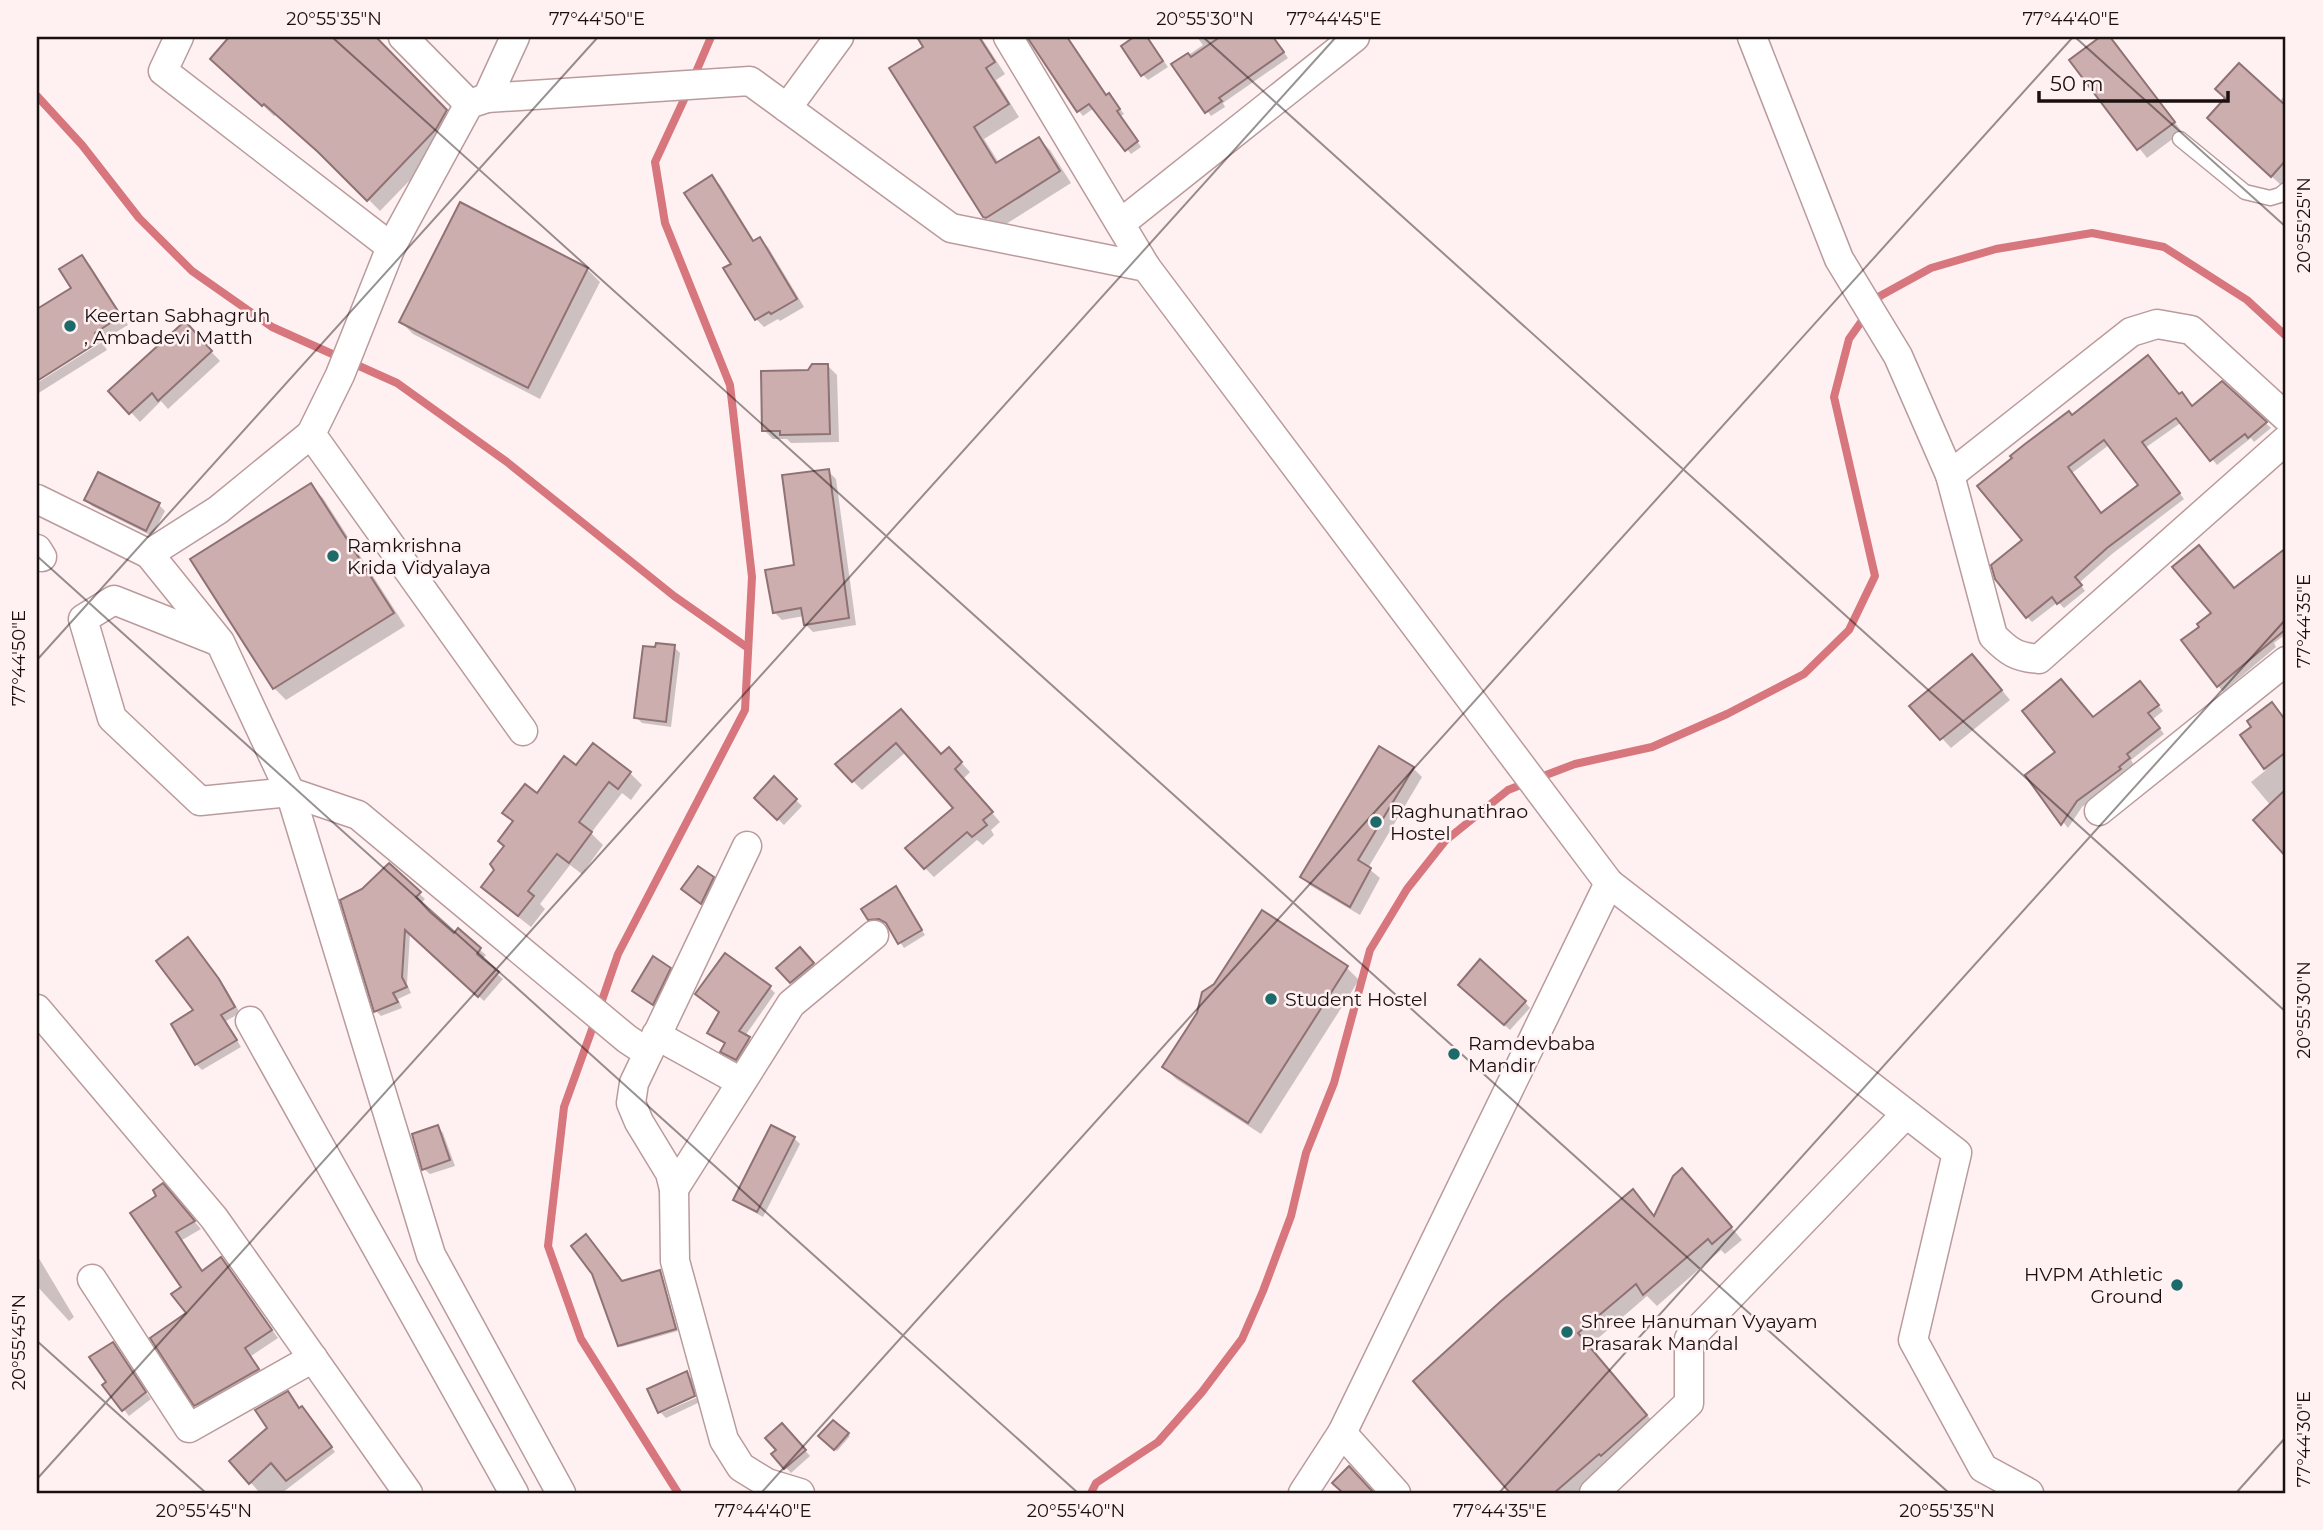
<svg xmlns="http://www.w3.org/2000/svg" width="2323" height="1530" font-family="Montserrat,sans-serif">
	<rect width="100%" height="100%" fill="#fff1f2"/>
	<!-- shadow -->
	<g fill="#0003" fill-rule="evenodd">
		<path d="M 231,37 L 373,37 L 407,69 L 451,118 L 448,141 L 380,211 L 332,163 L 277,114 L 274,116 L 213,58 Z"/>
		<path d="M 934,37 L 981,37 L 1005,74 L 996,80 L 1019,117 L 984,139 L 999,163 L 1039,139 L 1050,150 L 1071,183 L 998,229 L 985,216 L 923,44 Z"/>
		<path d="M 1037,37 L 1066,37 L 1107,97 L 1113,100 L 1124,114 L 1121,116 L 1141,147 L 1131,154 L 1094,108 L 1083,116 L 1079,111 L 1032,41 Z"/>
		<path d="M 1138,37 L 1146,37 L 1148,39 L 1168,67 L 1148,80 L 1143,75 L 1126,44 Z"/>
		<path d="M 1197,37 L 1273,37 L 1288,58 L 1223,103 L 1225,107 L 1211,116 L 1174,65 L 1203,45 Z"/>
		<path d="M 2103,37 L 2109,37 L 2116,43 L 2182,132 L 2147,158 L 2071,61 Z"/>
		<path d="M 2286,94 L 2286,179 L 2281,185 L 2218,127 L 2279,102 Z"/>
		<path d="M 712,177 L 720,185 L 755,242 L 760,239 L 768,247 L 804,307 L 780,321 L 778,319 L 764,327 L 756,319 Z"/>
		<path d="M 82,257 L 90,265 L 128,325 L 108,337 L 106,335 L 37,378 L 37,311 L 73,288 Z"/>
		<path d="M 587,269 L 600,282 L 540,399 L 413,334 L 401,322 Z"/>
		<path d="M 194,333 L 220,361 L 168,409 L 161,401 L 140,422 L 111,391 Z"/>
		<path d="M 102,342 L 107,350 L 37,394 L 37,383 Z"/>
		<path d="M 828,366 L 837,375 L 839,442 L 791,443 L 787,439 L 773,439 L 764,430 L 809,371 Z"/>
		<path d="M 2222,384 L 2271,428 L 2254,442 L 2251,438 L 2217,465 L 2182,422 L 2145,448 L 2184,499 L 2112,554 L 2079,583 L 2085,591 L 2064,608 L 2058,602 L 2032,622 L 2027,617 L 2024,540 L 2073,417 L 2179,396 L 2193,407 ZM 2109,445 L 2140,485 L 2102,515 L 2072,473 Z"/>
		<path d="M 828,471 L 836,479 L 856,625 L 813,632 L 805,624 L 804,616 L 782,620 L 774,612 L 795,566 Z"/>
		<path d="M 99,474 L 159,505 L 165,511 L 152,536 L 92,506 L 86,500 Z"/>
		<path d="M 311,486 L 323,498 L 405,626 L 286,700 L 274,688 Z"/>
		<path d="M 2286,550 L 2286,634 L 2274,643 L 2276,647 L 2223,692 L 2184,641 L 2202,628 L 2234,590 Z"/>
		<path d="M 674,647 L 680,653 L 671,727 L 642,723 L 636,717 Z"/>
		<path d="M 1981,665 L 2010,700 L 1951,748 L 1912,706 Z"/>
		<path d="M 2145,689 L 2163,711 L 2153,719 L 2164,734 L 2131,760 L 2134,765 L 2124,773 L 2125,775 L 2082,807 L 2068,828 L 2027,776 L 2057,753 L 2093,719 Z"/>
		<path d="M 2276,709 L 2286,722 L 2286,848 L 2283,850 L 2271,806 L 2251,782 L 2266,770 L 2242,735 Z"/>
		<path d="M 901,711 L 942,756 L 958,759 L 970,772 L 963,779 L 1000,822 L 991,830 L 994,835 L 983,845 L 977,840 L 934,877 L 925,868 L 955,808 L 906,752 L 862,790 L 853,781 Z"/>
		<path d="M 576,768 L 630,773 L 642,785 L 631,800 L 622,793 L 591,833 L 603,845 L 582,874 L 570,865 L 540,904 L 545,909 L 531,927 L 495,899 L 483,887 L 496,870 L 505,846 L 537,795 Z"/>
		<path d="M 1413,768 L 1422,777 L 1368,868 L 1380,878 L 1360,915 L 1311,886 L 1302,877 Z"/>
		<path d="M 774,779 L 802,806 L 784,825 L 756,798 Z"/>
		<path d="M 389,865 L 425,899 L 420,904 L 454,935 L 458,930 L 480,950 L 486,955 L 481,960 L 503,979 L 484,1001 L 410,933 L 407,984 L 411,993 L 398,999 L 402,1008 L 381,1016 L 376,1011 L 363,891 Z"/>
		<path d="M 713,879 L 718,884 L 707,908 L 683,889 Z"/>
		<path d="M 896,889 L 925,935 L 904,948 L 889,925 L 885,923 L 874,924 L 869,919 Z"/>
		<path d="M 1263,913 L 1347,968 L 1359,980 L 1261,1134 L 1176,1079 L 1164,1067 Z"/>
		<path d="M 194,946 L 225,987 L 240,1013 L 226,1021 L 241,1047 L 202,1070 L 196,1064 Z"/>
		<path d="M 806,955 L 818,970 L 797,988 L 779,968 Z"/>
		<path d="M 669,969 L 672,972 L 656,1006 L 637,993 Z"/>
		<path d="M 770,988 L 775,993 L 745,1036 L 755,1044 L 742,1065 L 728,1057 L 722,1051 L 726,1045 L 709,1033 Z"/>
		<path d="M 1466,990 L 1525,1002 L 1530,1008 L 1510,1030 Z"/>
		<path d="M 438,1127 L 443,1133 L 455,1166 L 430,1174 L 424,1169 Z"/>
		<path d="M 794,1138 L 800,1144 L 763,1217 L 741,1205 L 735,1200 Z"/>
		<path d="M 1694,1183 L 1742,1240 L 1725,1254 L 1721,1250 L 1657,1306 L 1647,1296 L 1589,1346 L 1658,1428 L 1581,1493 L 1512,1493 L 1415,1381 L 1633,1192 L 1656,1217 Z"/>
		<path d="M 170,1193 L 201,1229 L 182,1240 L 203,1272 L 221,1259 L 278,1338 L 251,1356 L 265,1377 L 203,1412 L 196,1405 L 188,1314 Z"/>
		<path d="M 37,1255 L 74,1317 L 69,1321 L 37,1286 Z"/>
		<path d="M 660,1272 L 678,1331 L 621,1347 L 619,1345 Z"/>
		<path d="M 113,1344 L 151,1399 L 129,1416 L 105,1385 L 108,1383 Z"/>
		<path d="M 687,1373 L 692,1379 L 697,1393 L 660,1410 Z"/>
		<path d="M 698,1397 L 700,1402 L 666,1418 L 661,1413 Z"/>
		<path d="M 299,1410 L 306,1413 L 335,1452 L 282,1493 L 260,1493 L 231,1461 L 269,1428 Z"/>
		<path d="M 833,1422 L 850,1436 L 837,1451 L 821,1436 Z"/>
		<path d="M 782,1425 L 810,1456 L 791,1473 L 773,1454 L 778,1450 Z"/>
	</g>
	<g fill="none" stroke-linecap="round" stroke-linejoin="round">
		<!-- stream -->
		<g stroke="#d7767d" stroke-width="8">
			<path d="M 693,79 L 711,37"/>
			<path d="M 37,96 L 82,145 L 139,218 L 192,271 L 272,327 L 397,383 L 507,462 L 674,596 L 748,648"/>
			<path d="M 1874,305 L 1880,296 L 1931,268 L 1996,249 L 2092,233 L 2164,247 L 2247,300 L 2286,336"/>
			<path d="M 1538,778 L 1575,764 L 1652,747 L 1727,714 L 1804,674 L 1849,630 L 1875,576 L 1834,397 L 1849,339 L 1866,315"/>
			<path d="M 599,1009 L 618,954 L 745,710 L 752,577 L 730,385 L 665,223 L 655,162 L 688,91"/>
			<path d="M 595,1021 L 564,1107 L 548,1246 L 581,1339 L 678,1493"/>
			<path d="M 1091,1493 L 1096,1483 L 1158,1442 L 1202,1392 L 1242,1339 L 1263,1291 L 1291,1216 L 1306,1153 L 1334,1083 L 1370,950 L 1407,889 L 1445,841 L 1508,790 L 1526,783"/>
		</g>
	</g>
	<!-- building -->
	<g fill="#cdaeae" stroke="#8f7273" stroke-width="2" fill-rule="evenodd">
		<path d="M 229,37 L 376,37 L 447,110 L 436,129 L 367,201 L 318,152 L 264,104 L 262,106 L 210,59 Z"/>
		<path d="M 917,37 L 979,37 L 995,62 L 986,68 L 1009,104 L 974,127 L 996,163 L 1039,137 L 1060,171 L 986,218 L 983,217 L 889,68 L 923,47 Z"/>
		<path d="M 1027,37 L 1067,37 L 1106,95 L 1109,93 L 1120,109 L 1117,111 L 1138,141 L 1125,151 L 1089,104 L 1077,112 Z"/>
		<path d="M 1134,37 L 1147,37 L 1163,61 L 1141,76 L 1121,46 Z"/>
		<path d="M 1220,37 L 1273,37 L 1284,52 L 1219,98 L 1222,101 L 1205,113 L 1171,64 L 1188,53 L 1191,57 Z"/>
		<path d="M 2100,37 L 2110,37 L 2175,122 L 2137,150 L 2069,60 Z"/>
		<path d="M 2239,63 L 2286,106 L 2286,160 L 2271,177 L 2207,118 L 2225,98 L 2215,89 Z"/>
		<path d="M 712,175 L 753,241 L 760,237 L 797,299 L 771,314 L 769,312 L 755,320 L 723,268 L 731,264 L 684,193 Z"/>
		<path d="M 460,202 L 588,268 L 528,388 L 399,322 Z"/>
		<path d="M 82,255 L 121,316 L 95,333 L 100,341 L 37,381 L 37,309 L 71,288 L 59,269 Z"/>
		<path d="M 185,321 L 212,351 L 158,401 L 152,393 L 129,414 L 108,391 Z"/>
		<path d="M 2148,355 L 2179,394 L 2182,392 L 2192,406 L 2222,381 L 2267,422 L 2248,438 L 2245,434 L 2210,461 L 2176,418 L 2142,442 L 2180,493 L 2107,548 L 2075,577 L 2082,585 L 2057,604 L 2052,597 L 2026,618 L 1995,579 L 1991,565 L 2022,540 L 1977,486 L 2012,458 L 2010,456 L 2025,444 L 2069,411 L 2072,415 ZM 2104,440 L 2138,485 L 2101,513 L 2068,467 Z"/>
		<path d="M 812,364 L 828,364 L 830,434 L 780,435 L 780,431 L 762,431 L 761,371 L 808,370 Z"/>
		<path d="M 829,469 L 849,618 L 804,625 L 801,608 L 773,613 L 765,570 L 794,565 L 782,475 Z"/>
		<path d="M 98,472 L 160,503 L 146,531 L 84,500 Z"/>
		<path d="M 311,483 L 394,613 L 273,689 L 190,559 Z"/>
		<path d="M 2199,545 L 2234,588 L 2286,548 L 2286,629 L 2217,687 L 2181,640 L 2199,627 L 2197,624 L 2211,613 L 2172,567 Z"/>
		<path d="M 656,643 L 675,645 L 666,722 L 634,718 L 643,646 L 655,647 Z"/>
		<path d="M 1972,654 L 2002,690 L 1940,740 L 1909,706 Z"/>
		<path d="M 2061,679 L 2093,717 L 2140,681 L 2159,705 L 2148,713 L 2160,728 L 2127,754 L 2130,758 L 2119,767 L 2121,769 L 2077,801 L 2061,825 L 2025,775 L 2055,752 L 2022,711 Z"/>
		<path d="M 2272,702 L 2286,721 L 2286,752 L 2264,769 L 2240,735 L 2251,727 L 2247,721 Z"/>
		<path d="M 901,709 L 941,754 L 949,747 L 962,762 L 955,769 L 993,812 L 983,820 L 987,825 L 972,837 L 967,832 L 924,869 L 905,848 L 953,808 L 896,743 L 852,782 L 835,764 Z"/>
		<path d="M 593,743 L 631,772 L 618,789 L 609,782 L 579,822 L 592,832 L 569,863 L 557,854 L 528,891 L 534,896 L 518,916 L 481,887 L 494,870 L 490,864 L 504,846 L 498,841 L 513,821 L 502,813 L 525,784 L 537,793 L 564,756 L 576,765 Z"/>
		<path d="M 1379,746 L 1414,767 L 1358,860 L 1371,868 L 1350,907 L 1300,877 Z"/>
		<path d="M 774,776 L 797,799 L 777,820 L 754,798 Z"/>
		<path d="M 2286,789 L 2286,857 L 2253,820 Z"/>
		<path d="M 389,863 L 421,892 L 416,897 L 430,912 L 454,933 L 458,928 L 481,948 L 477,954 L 499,972 L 478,997 L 405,930 L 402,977 L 407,987 L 393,993 L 398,1002 L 374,1012 L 340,900 L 362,889 Z"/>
		<path d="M 698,866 L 714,877 L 701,904 L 681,889 Z"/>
		<path d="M 896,886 L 922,930 L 898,944 L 886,923 L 879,919 L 868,920 L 861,909 Z"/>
		<path d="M 1262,910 L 1348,966 L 1248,1123 L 1162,1067 L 1197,1013 L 1202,992 L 1214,984 Z"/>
		<path d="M 188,937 L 219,979 L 235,1007 L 221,1015 L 237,1040 L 195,1065 L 171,1024 L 193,1010 L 156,961 Z"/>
		<path d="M 800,947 L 814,963 L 790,983 L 776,968 Z"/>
		<path d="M 725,953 L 771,986 L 739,1031 L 750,1037 L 736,1060 L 720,1052 L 725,1043 L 707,1033 L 719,1012 L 695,994 Z"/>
		<path d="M 653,956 L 671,968 L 653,1005 L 632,991 Z"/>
		<path d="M 1480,959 L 1526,1001 L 1504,1025 L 1458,985 Z"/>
		<path d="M 438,1125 L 450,1160 L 422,1170 L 412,1134 Z"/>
		<path d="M 771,1125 L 795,1137 L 757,1212 L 733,1200 Z"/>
		<path d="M 1682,1168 L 1732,1227 L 1712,1244 L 1708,1239 L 1643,1295 L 1636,1284 L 1578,1333 L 1647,1415 L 1601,1456 L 1599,1454 L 1554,1493 L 1510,1493 L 1413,1381 L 1500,1302 L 1633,1189 L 1654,1216 L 1673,1176 Z"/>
		<path d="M 163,1183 L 195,1221 L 176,1232 L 202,1271 L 221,1257 L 272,1330 L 245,1348 L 259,1369 L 194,1406 L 150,1338 L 186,1313 L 171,1294 L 181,1287 L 130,1213 L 156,1196 L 153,1190 Z"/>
		<path d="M 586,1234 L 622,1281 L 660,1270 L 676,1329 L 618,1346 L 592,1274 L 571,1246 Z"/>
		<path d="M 113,1342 L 146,1392 L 122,1411 L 102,1385 L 106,1382 L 89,1357 Z"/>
		<path d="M 687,1371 L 695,1396 L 658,1413 L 647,1389 Z"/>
		<path d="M 288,1391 L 299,1408 L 302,1406 L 332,1447 L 286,1481 L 271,1463 L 249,1484 L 229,1461 L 267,1428 L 255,1410 Z"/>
		<path d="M 833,1420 L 849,1433 L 834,1450 L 818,1436 Z"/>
		<path d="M 782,1423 L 806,1450 L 784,1469 L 771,1454 L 776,1450 L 765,1438 Z"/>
		<path d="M 1349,1466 L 1374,1493 L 1343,1493 L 1332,1483 Z"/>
	</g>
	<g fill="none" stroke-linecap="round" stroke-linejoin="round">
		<!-- service casing -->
		<g stroke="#ba9b9c" stroke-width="17">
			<path id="service" d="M 2180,139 L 2245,192 L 2270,198 L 2280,195 L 2286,190"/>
		</g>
		<!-- minor casing -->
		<g stroke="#ba9b9c" stroke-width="31">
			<g id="minor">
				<path d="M 179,37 L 163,71 L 391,247"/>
				<path d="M 403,37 L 469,104"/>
				<path d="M 1008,37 L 1146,267"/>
				<path d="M 1752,37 L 1839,259 L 1898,356 L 1950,475 L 1993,636 C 2009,652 2016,657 2039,659 L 2286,440"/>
				<path d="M 487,98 L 515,37"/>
				<path d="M 787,108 L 839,37"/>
				<path d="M 1121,223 L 1355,37"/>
				<path d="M 1950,475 L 2131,332 L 2157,324 L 2191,330 L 2286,417"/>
				<path d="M 37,499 L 149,554 L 220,642 L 290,792 L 431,1255 L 561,1493"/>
				<path d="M 37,549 L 42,557"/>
				<path d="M 149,554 L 218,510 L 311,434"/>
				<path d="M 217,641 L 114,600 L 83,619 L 112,718 L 200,801 L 290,792 L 358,815 L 627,1039 L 648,1053"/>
				<path d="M 523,731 L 311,434 L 340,375 L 391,247 L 469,104 L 487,98 L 750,81 L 951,228 L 1146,267 L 1609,883 L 1957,1153 L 1913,1340 L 1983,1468 L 2029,1493"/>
				<path d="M 2099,811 L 2286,661"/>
				<path d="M 747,846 L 634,1083 L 631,1103 L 639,1122 L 670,1173 L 674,1189 L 675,1261 L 724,1440 L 741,1467 L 767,1483 L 800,1493"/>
				<path d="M 37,1009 L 214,1218 L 408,1493"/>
				<path d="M 250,1021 L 514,1493"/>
				<path d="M 656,1035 L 741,1082"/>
				<path d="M 674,1189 L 791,1004 L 874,935"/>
				<path d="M 92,1279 L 189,1428 L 313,1358"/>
				<path d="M 1342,1433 L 1396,1493"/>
				<path d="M 1303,1493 L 1342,1433 L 1609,883"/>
				<path d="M 1594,1493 L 1689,1403 L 1689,1339 L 1906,1114"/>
			</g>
		</g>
		<!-- service -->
		<use href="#service" stroke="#fff" stroke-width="14"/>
		<!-- minor -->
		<use href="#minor" stroke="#fff" stroke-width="28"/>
	</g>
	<!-- ticks -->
	<path fill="none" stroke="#1b1010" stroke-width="2" stroke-opacity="0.45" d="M 332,37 L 1949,1493M 1203,37 L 2286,1012M 2075,37 L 2286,227M 37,556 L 1078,1493M 37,660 L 598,37M 37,1341 L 206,1493M 37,1479 L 1336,37M 761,1493 L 2073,37M 1499,1493 L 2286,619M 2236,1493 L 2286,1437"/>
	<!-- markers -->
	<g fill="#1d6a6b" stroke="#fff1f2" stroke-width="2.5">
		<circle cx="70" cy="326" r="7"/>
		<circle cx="333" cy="556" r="7"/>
		<circle cx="1376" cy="822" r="7"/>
		<circle cx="1271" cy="999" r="7"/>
		<circle cx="1454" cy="1054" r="7"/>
		<circle cx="2177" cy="1285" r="7"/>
		<circle cx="1567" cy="1332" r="7"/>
	</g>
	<g text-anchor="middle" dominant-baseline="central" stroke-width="5" stroke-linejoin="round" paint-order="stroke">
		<!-- poi labels -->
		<g font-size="19" fill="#1b1010" stroke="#fff1f2" text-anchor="start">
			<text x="84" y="315">Keertan Sabhagruh<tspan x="84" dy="22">, Ambadevi Matth</tspan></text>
			<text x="347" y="545">Ramkrishna<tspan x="347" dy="22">Krida Vidyalaya</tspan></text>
			<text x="1390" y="811">Raghunathrao<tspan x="1390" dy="22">Hostel</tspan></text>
			<text x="1285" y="999">Student Hostel</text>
			<text x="1468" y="1043">Ramdevbaba<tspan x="1468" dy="22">Mandir</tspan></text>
			<text x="2163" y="1274" text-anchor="end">HVPM Athletic<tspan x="2163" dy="22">Ground</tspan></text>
			<text x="1581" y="1321">Shree Hanuman Vyayam<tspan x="1581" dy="22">Prasarak Mandal</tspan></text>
		</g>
	</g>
	<!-- border -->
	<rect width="2323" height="1530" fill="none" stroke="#fff1f2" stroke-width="77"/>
	<!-- scale -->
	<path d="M2039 91v10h189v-10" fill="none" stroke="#1b1010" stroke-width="3.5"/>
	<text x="2050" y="91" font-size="21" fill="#1b1010" stroke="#fff1f2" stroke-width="5" paint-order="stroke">50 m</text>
	<rect x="38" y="38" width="2246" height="1454" fill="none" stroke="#1b1010" stroke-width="2.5"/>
	<g font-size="18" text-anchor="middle" fill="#1b1010">
		<text x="334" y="25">20°55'35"N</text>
		<text x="597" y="25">77°44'50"E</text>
		<text x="1205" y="25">20°55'30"N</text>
		<text x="1334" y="25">77°44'45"E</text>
		<text x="2071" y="25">77°44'40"E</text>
		<text transform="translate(2304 225) rotate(-90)" y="6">20°55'25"N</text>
		<text transform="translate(2304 621) rotate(-90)" y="6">77°44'35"E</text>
		<text transform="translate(19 658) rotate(-90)" y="6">77°44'50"E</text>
		<text transform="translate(2304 1010) rotate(-90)" y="6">20°55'30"N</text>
		<text transform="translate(19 1342) rotate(-90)" y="6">20°55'45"N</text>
		<text transform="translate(2304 1439) rotate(-90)" y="6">77°44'30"E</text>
		<text x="204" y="1517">20°55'45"N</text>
		<text x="763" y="1517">77°44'40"E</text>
		<text x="1076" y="1517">20°55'40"N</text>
		<text x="1500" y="1517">77°44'35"E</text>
		<text x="1947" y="1517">20°55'35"N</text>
	</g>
</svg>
